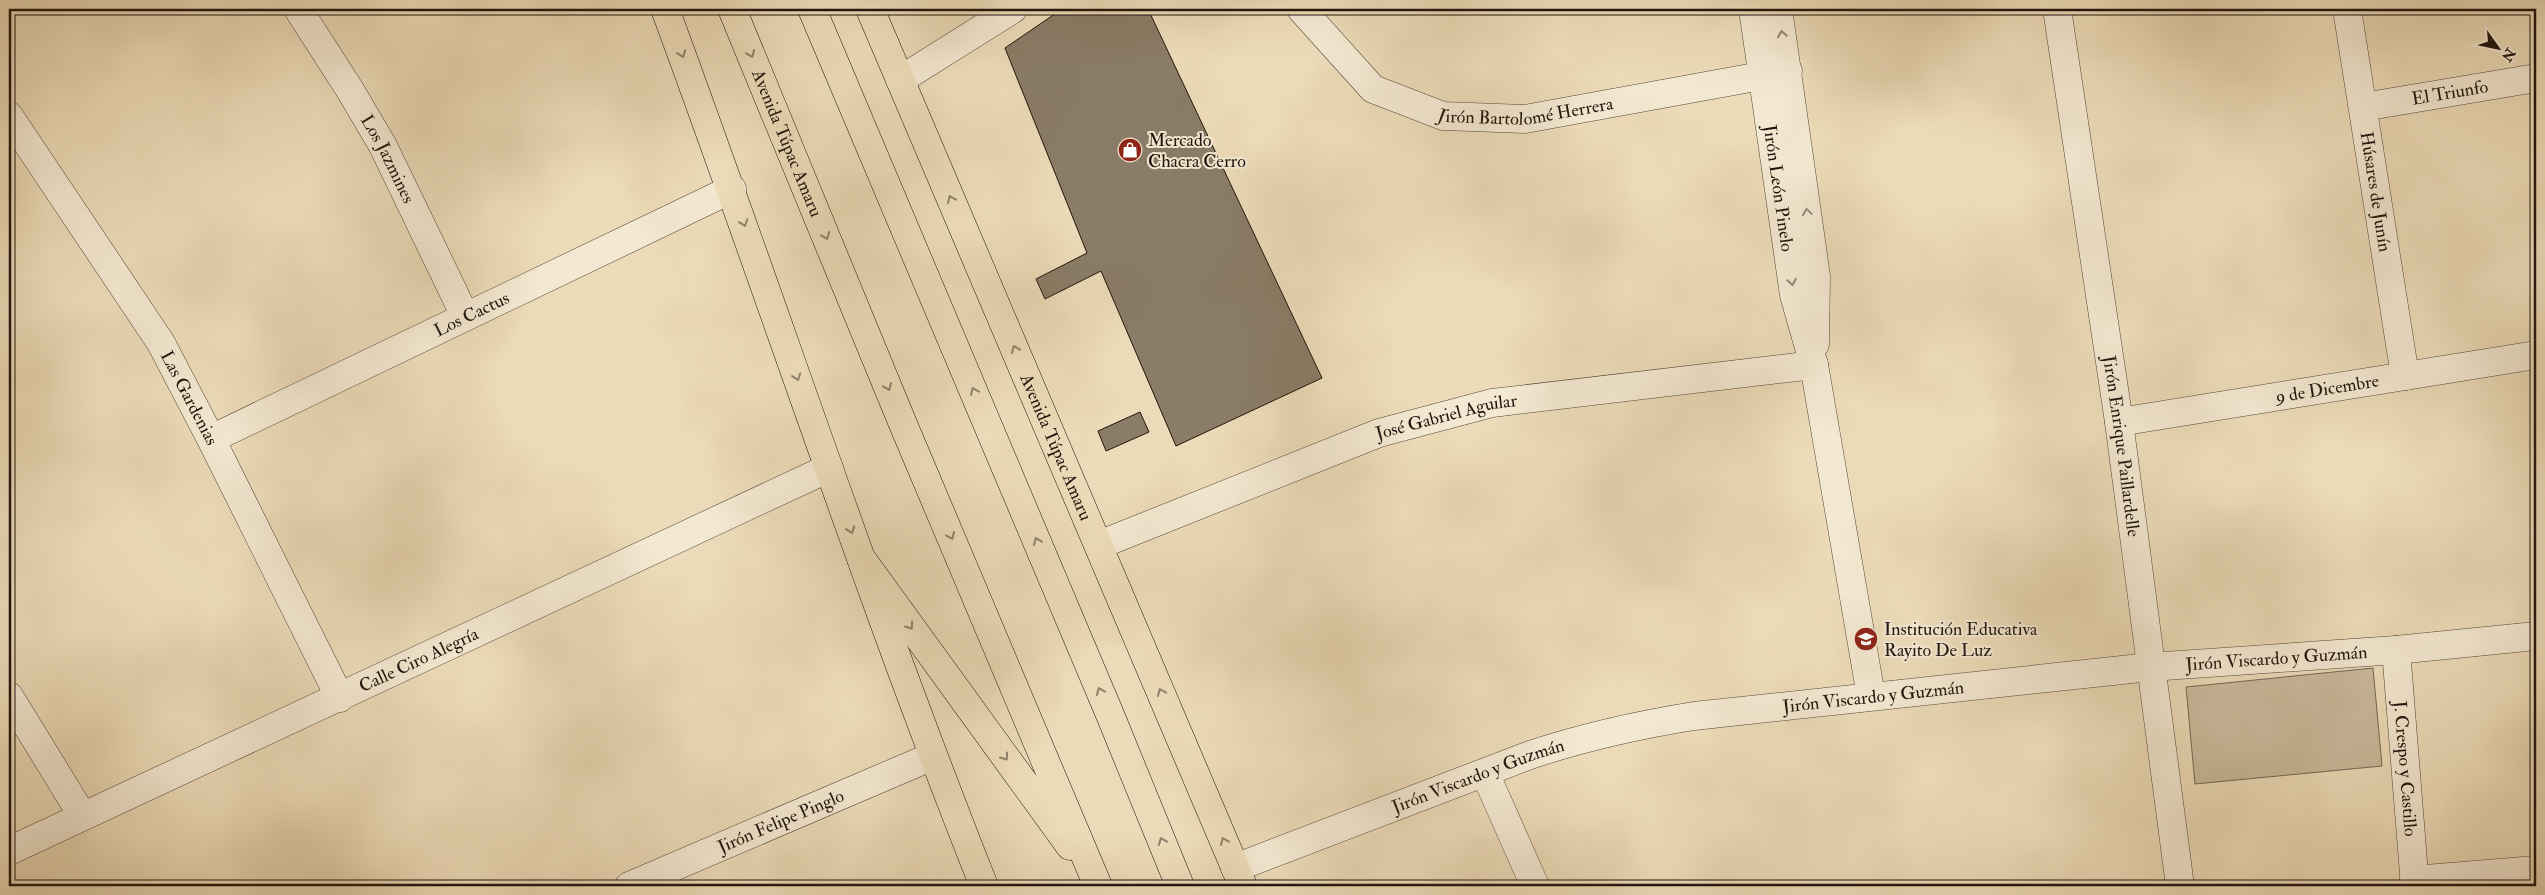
<svg xmlns="http://www.w3.org/2000/svg" width="2545" height="895" font-family="'IM FELL Double Pica',serif">
	<rect width="100%" height="100%" fill="#ecdbb8"/>
	<filter id="stains"><feTurbulence type="fractalNoise" baseFrequency=".004" numOctaves="4"/><feColorMatrix values="0 0 0 0 .2 0 0 0 0 .09 0 0 0 0 .02 0 0 0 .5 -.17"/></filter>
	<radialGradient id="worn" r=".72"><stop offset=".6" stop-color="#630" stop-opacity="0"/><stop offset="1" stop-color="#630" stop-opacity=".3"/></radialGradient>
	<!-- green -->
	<path fill="#c9b99b" stroke="#746755" d="M 2373,668 L 2382,766 L 2195,784 L 2186,687 Z"/>
	<!-- building -->
	<g fill="#8a7c67" stroke="#20150f">
		<path d="M 1062,9 L 1148,9 L 1322,378 L 1176,446 L 1101,271 L 1045,299 L 1036,279 L 1087,253 L 1005,48 Z"/>
		<path d="M 1140,412 L 1149,432 L 1106,451 L 1098,431 Z"/>
	</g>
	<g fill="none" stroke-linecap="round" stroke-linejoin="round">
		<!-- minor casing -->
		<g stroke="#534639" stroke-width="29">
			<g id="minor">
				<path id="s1" d="M 298,9 L 350,90 L 383,146 L 465,316"/>
				<path id="s2" d="M 1301,9 L 1373,89 L 1443,116 L 1525,119 L 1788,71"/>
				<path id="s3" d="M 1753,9 L 1794,295 L 1814,365 L 1871,696"/>
				<path d="M 1778,9 L 1816,276 L 1815,344"/>
				<path id="s4" d="M 2057,9 L 2119,422 L 2180,886"/>
				<path id="s5" d="M 2347,9 L 2405,376"/>
				<path d="M 900,80 L 1013,9"/>
				<path id="s6" d="M 2363,107 L 2536,78"/>
				<path id="s7" d="M 9,116 L 161,343 L 211,439 L 340,698"/>
				<path id="s8" d="M 2119,422 L 2536,355"/>
				<path id="s9" d="M 211,439 L 732,189"/>
				<path id="s10" d="M 1099,545 L 1379,433 L 1492,403 L 1814,365"/>
				<path id="s11" d="M 2396,650 L 2415,886"/>
				<path d="M 9,696 L 82,815"/>
				<path d="M 1485,773 L 1535,886"/>
				<path id="s12" d="M 9,851 L 829,468"/>
				<path id="s13" d="M 1235,868 L 1530,755 C 1584,737 1638,725 1694,716 L 2150,667 L 2396,650 L 2536,636"/>
				<path d="M 2414,880 L 2536,870"/>
				<path id="s14" d="M 629,886 L 933,756"/>
			</g>
		</g>
		<!-- major casing -->
		<g stroke="#20150f" stroke-width="29">
			<g id="major">
				<path d="M 665,9 C 773,301 869,597 984,886"/>
				<path id="s15" d="M 870,9 L 1243,886"/>
			</g>
		</g>
		<!-- highway casing -->
		<g stroke="#20150f" stroke-width="29">
			<g id="highway">
				<path id="s16" d="M 732,9 L 903,424 L 1098,886"/>
				<path d="M 812,9 L 1111,717 L 1180,886"/>
				<path d="M 861,558 L 1070,846"/>
			</g>
		</g>
		<!-- minor -->
		<use href="#minor" stroke="#f3e8d1" stroke-width="28"/>
		<!-- major -->
		<use href="#major" stroke="#ecdbb8" stroke-width="28"/>
		<!-- highway -->
		<use href="#highway" stroke="#ecdbb8" stroke-width="28"/>
	</g>
	<!-- one-way arrows -->
	<defs><path id="oneway-chevron" d="M-2-3.5L2.5 0L-2 3.5" fill="none" stroke-width="1.6" stroke-linecap="round" stroke-linejoin="round" transform="scale(1.25)"/></defs>
	<g stroke="#94897a">
		<use href="#oneway-chevron" transform="translate(1782 34) rotate(-99)"/>
		<use href="#oneway-chevron" transform="translate(1807 212) rotate(-98)"/>
		<use href="#oneway-chevron" transform="translate(1792 282) rotate(81)"/>
	</g>
	<g stroke="#90826c">
		<use href="#oneway-chevron" transform="translate(682 54) rotate(70)"/>
		<use href="#oneway-chevron" transform="translate(751 54) rotate(68)"/>
		<use href="#oneway-chevron" transform="translate(951 199) rotate(-113)"/>
		<use href="#oneway-chevron" transform="translate(744 223) rotate(71)"/>
		<use href="#oneway-chevron" transform="translate(826 236) rotate(68)"/>
		<use href="#oneway-chevron" transform="translate(1015 349) rotate(-113)"/>
		<use href="#oneway-chevron" transform="translate(797 377) rotate(71)"/>
		<use href="#oneway-chevron" transform="translate(888 387) rotate(68)"/>
		<use href="#oneway-chevron" transform="translate(974 391) rotate(-113)"/>
		<use href="#oneway-chevron" transform="translate(851 530) rotate(70)"/>
		<use href="#oneway-chevron" transform="translate(951 536) rotate(67)"/>
		<use href="#oneway-chevron" transform="translate(1037 541) rotate(-113)"/>
		<use href="#oneway-chevron" transform="translate(910 626) rotate(54)"/>
		<use href="#oneway-chevron" transform="translate(1100 691) rotate(-113)"/>
		<use href="#oneway-chevron" transform="translate(1161 692) rotate(-113)"/>
		<use href="#oneway-chevron" transform="translate(1005 757) rotate(54)"/>
		<use href="#oneway-chevron" transform="translate(1162 841) rotate(-112)"/>
		<use href="#oneway-chevron" transform="translate(1224 841) rotate(-113)"/>
	</g>
	<!-- icons -->
	<defs>
		<g id="shop-disc" transform="scale(1.25)"><circle r="9.5" fill="#8f2418" stroke="#f3e8d1"/><path d="M-5-2.5h2.3a2.7 3.5 0 0 1 5.4 0H5L5.5 6h-11ZM-1.5-2.5h3a1.5 2.3 0 0 0-3 0Z" fill="#fff"/></g>
		<g id="school-disc" transform="scale(1.25)"><circle r="9.5" fill="#8f2418" stroke="#f3e8d1"/><path d="M0-5L7-2L0 1L-7-2ZM-4 1L0 2.5L4 1V4Q0 6-4 4Z" fill="#fff"/></g>
	</defs>
	<g fill-rule="evenodd">
		<use href="#shop-disc" x="1130" y="150"/>
		<use href="#school-disc" x="1866" y="639"/>
	</g>
	<g text-anchor="middle" dominant-baseline="central" stroke-width="4" stroke-linejoin="round" paint-order="stroke">
		<!-- street labels -->
		<g font-size="18" fill="#20150f" stroke="#f3e8d1">
			<text stroke="none"><textPath href="#s6" startOffset="88">El Triunfo</textPath></text>
			<text stroke="none"><textPath href="#s2" startOffset="266">Jirón Bartolomé Herrera</textPath></text>
			<text stroke="none"><textPath href="#s16" startOffset="145">Avenida Túpac Amaru</textPath></text>
			<text stroke="none"><textPath href="#s1" startOffset="175">Los Jazmines</textPath></text>
			<text stroke="none"><textPath href="#s3" startOffset="181">Jirón León Pinelo</textPath></text>
			<text stroke="none"><textPath href="#s5" startOffset="185">Húsares de Junín</textPath></text>
			<text stroke="none"><textPath href="#s9" startOffset="289">Los Cactus</textPath></text>
			<text stroke="none"><textPath href="#s8" startOffset="211">9 de Dicembre</textPath></text>
			<text stroke="none"><textPath href="#s7" startOffset="335">Las Gardenias</textPath></text>
			<text stroke="none"><textPath href="#s10" startOffset="371">José Gabriel Aguilar</textPath></text>
			<text stroke="none"><textPath href="#s15" startOffset="476">Avenida Túpac Amaru</textPath></text>
			<text stroke="none"><textPath href="#s4" startOffset="442">Jirón Enrique Paillardelle</textPath></text>
			<text stroke="none"><textPath href="#s13" startOffset="1070">Jirón Viscardo y Guzmán</textPath></text>
			<text stroke="none"><textPath href="#s12" startOffset="452">Calle Ciro Alegría</textPath></text>
			<text stroke="none"><textPath href="#s13" startOffset="665">Jirón Viscardo y Guzmán</textPath></text>
			<text stroke="none"><textPath href="#s11" startOffset="119">J. Crespo y Castillo</textPath></text>
			<text stroke="none"><textPath href="#s13" startOffset="260">Jirón Viscardo y Guzmán</textPath></text>
			<text stroke="none"><textPath href="#s14" startOffset="165">Jirón Felipe Pinglo</textPath></text>
		</g>
		<!-- poi labels -->
		<g font-size="18" fill="#20150f" stroke="#f3e8d1" text-anchor="start">
			<text x="1148" y="140">Mercado<tspan x="1148" dy="21">Chacra Cerro</tspan></text>
			<text x="1884" y="629">Institución Educativa<tspan x="1884" dy="21">Rayito De Luz</tspan></text>
		</g>
	</g>
	<!-- margin -->
	<rect width="2545" height="895" fill="none" stroke="#ecdbb8" stroke-width="30"/>
	<rect x="10" y="10" width="2525" height="875" fill="none" stroke="#20150f" stroke-width="2.5"/>
	<rect x="15" y="15" width="2515" height="865" fill="none" stroke="#20150f"/>
	<!-- north arrow -->
	<g transform="translate(2498 48) rotate(123)" stroke="#f3e8d1" stroke-width="4" paint-order="stroke">
	<path d="M0-4L9 19L0 12L-9 19Z" fill="#20150f"/>
	<text y="-8" font-size="14" font-weight="bold" text-anchor="middle" fill="#20150f">N</text>
	</g>
	<rect width="100%" height="100%" filter="url(#stains)"/>
	<rect width="100%" height="100%" fill="url(#worn)"/>
</svg>
